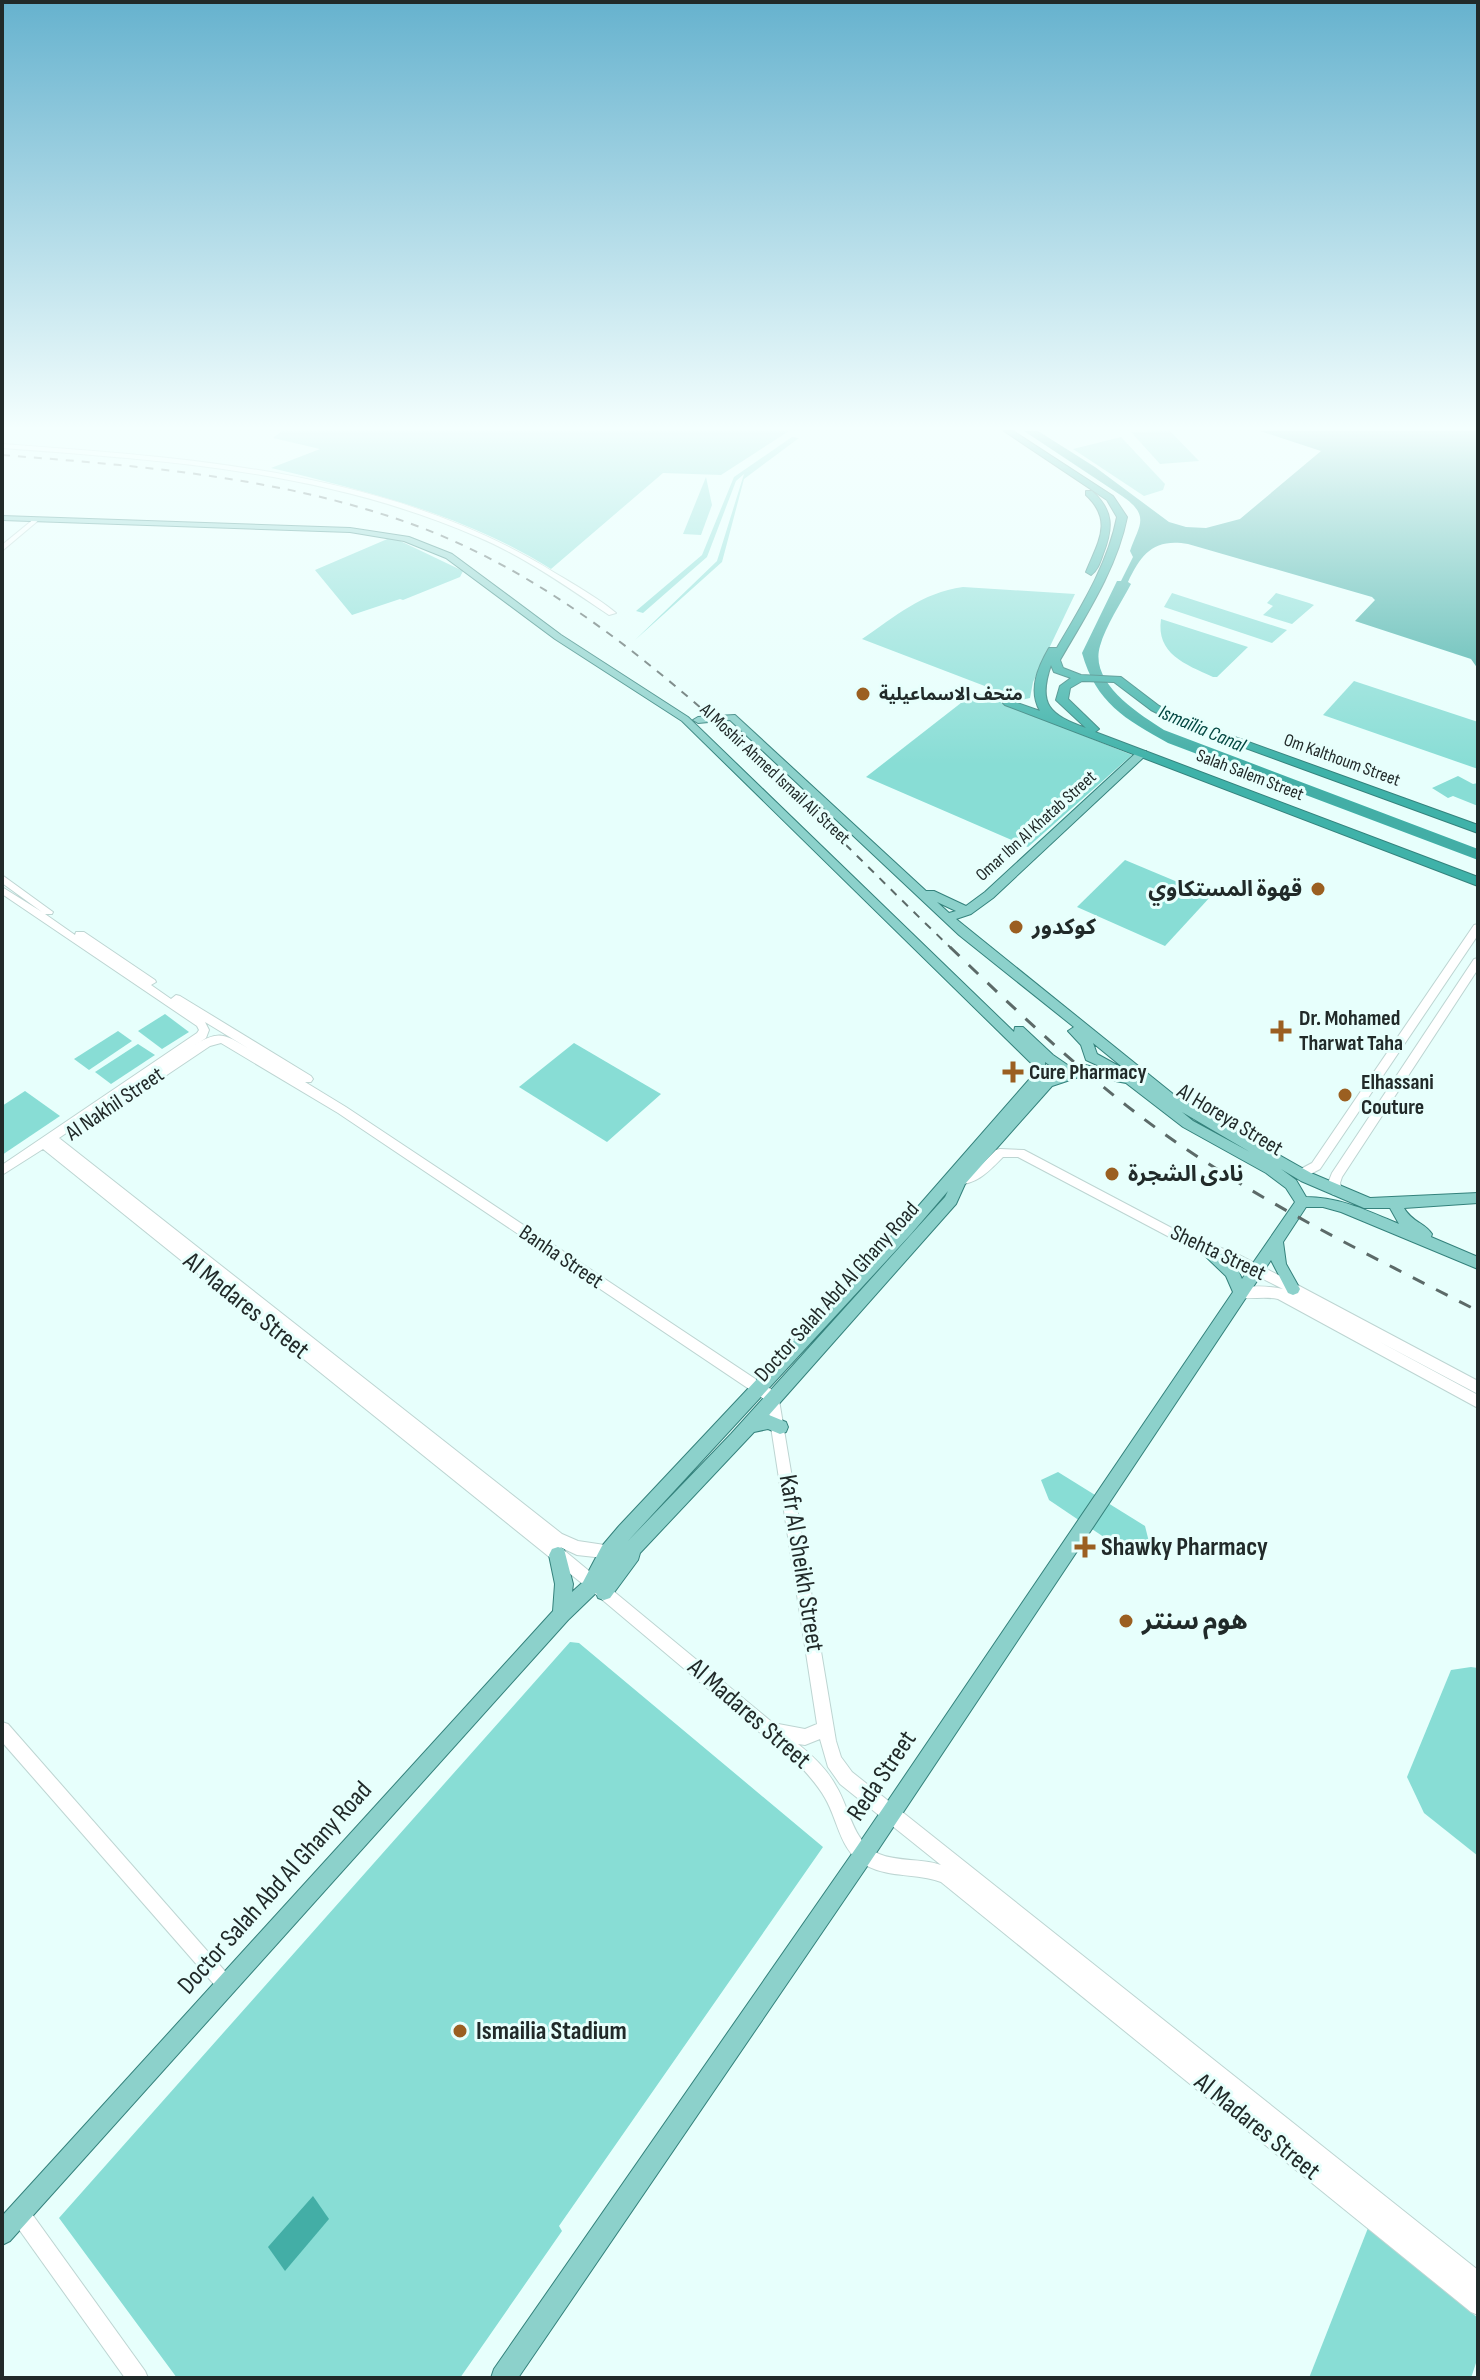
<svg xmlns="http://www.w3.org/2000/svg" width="1480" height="2380" font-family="'Sofia Sans Condensed','Noto Sans Arabic',sans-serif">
	<rect width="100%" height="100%" fill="#e7fffc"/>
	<!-- green -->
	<g fill="#88ddd5">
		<path d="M 282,431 L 789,431 L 721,475 L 663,473 L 551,569 C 465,515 367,491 271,468 L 320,449 L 273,438 Z"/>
		<path d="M 1170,431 L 1199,461 L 1160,464 L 1131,432 Z"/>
		<path d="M 792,437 L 799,438 L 744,479 L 722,562 L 635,640 L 717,561 L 744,474 L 736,481 L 707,557 L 643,613 L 636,611 L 702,555 L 734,477 Z"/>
		<path d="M 1121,437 L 1165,484 L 1163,490 L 1144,496 L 1073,449 Z"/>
		<path d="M 706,477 L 712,505 L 701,535 L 683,534 Z"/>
		<path d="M 392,537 L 463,571 L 460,577 L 403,600 L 400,599 L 352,615 L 315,570 Z"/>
		<path d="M 963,587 L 1075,594 L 1033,682 L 1030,698 L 1021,700 L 862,639 C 896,616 921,593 963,587 Z"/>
		<path d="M 1172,593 L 1287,630 L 1272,643 L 1164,607 Z"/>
		<path d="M 1276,593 L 1309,603 L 1314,605 L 1292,624 L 1263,615 L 1273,606 L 1267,603 Z"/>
		<path d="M 1161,619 L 1248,647 L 1217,677 L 1213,677 C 1185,664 1156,654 1161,619 Z"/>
		<path d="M 1354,681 L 1478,722 L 1478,769 L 1323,715 Z"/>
		<path d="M 975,692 L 1132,755 L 1028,847 L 866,777 Z"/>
		<path d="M 1458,776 L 1473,784 L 1478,783 L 1478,806 L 1453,796 L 1448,798 L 1432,788 Z"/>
		<path d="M 1125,860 L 1211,896 L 1165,946 L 1077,907 Z"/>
		<path d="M 165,1014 L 189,1032 L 162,1049 L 138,1031 Z"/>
		<path d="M 118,1031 L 132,1041 L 89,1070 L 74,1059 Z"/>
		<path d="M 574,1043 L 661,1094 L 607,1142 L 519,1087 Z"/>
		<path d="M 138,1044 L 155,1055 L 111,1084 L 95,1072 Z"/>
		<path d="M 25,1091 L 60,1116 L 2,1155 L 2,1106 Z"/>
		<path d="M 1058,1472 L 1145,1526 L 1149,1542 L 1144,1550 L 1129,1554 L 1049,1500 L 1041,1480 Z"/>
		<path d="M 570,1642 L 579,1643 L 823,1847 L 559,2226 L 562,2231 L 460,2378 L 177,2378 L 59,2218 Z"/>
		<path d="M 1471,1667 L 1478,1668 L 1478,1856 L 1424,1813 L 1407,1777 L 1451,1670 Z"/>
		<path d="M 1368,2228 L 1478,2318 L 1478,2357 L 1471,2378 L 1309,2378 Z"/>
	</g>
	<!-- water -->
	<g fill="#43aea6">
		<path d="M 1024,431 L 1038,431 L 1095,467 L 1169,522 L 1186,527 L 1206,528 L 1240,519 L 1321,451 L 1260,431 L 1478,431 L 1478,669 L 1471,659 L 1355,621 L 1375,600 L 1372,597 L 1188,544 C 1154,538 1141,554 1128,582 L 1131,584 C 1121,603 1106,625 1100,646 C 1089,683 1138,713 1164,730 L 1478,849 L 1478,860 L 1168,743 C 1125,719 1096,703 1082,653 L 1117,581 L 1121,581 L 1133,557 L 1130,551 C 1139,525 1151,516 1122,496 Z"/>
		<path d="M 313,2196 L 329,2219 L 285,2271 L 268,2247 Z"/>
	</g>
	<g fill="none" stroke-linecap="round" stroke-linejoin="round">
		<!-- secondary casing -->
		<g stroke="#bdd5d2" stroke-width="2">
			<g id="secondary">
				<path d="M 2,444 C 191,458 389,470 555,573 C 575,585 598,598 616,613 L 609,615 C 567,587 525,557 478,537 C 327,471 164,460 2,448 Z"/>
				<path d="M 35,518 L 40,519 L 2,551 L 2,545 Z"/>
				<path d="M 2,875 L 53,912 L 52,914 L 45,914 L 75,935 L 76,932 L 84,932 L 155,980 L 156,982 L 151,985 L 171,999 L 176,995 L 180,996 L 311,1076 L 313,1079 L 311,1082 L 305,1082 L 346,1107 L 778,1394 L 836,1741 L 841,1757 L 852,1772 L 1478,2270 L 1478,2315 L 1471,2312 L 941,1882 C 917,1873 891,1878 867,1866 C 840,1853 839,1822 825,1798 C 819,1787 810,1777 802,1768 L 599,1597 L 43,1149 L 2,1175 L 2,1165 L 197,1033 L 199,1030 L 197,1026 L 2,894 L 2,887 L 42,912 L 2,883 ZM 205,1022 L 251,1050 C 224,1034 219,1029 192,1047 L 206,1038 L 209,1030 ZM 221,1043 L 338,1113 L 767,1401 L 817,1724 L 805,1729 L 773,1723 L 560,1547 L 577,1555 L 613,1559 L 618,1557 L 620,1552 L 618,1547 L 578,1541 L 562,1534 L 59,1138 L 119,1097 L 120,1101 L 128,1101 L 210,1046 ZM 820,1739 L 828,1767 L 840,1784 L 941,1865 C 921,1858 898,1862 879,1854 C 852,1842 850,1808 836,1786 C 827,1769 813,1756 798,1744 L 805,1745 Z"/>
				<path d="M 1478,924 L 1478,935 L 1320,1169 L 1305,1177 L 1297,1177 L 1295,1174 L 1297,1171 L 1312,1163 L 1474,925 Z"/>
				<path d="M 1478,958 L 1478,969 L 1342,1177 L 1340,1183 L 1343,1192 L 1341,1195 L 1333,1195 L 1328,1183 L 1332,1173 L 1474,959 Z"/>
				<path d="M 1000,1149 L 1024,1150 L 1185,1235 L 1235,1253 L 1290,1281 L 1478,1381 L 1478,1394 L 1378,1341 L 1478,1395 L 1478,1408 L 1278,1299 C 1264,1296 1250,1300 1236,1297 L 1235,1293 L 1236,1289 C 1252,1285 1268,1286 1283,1289 L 1227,1261 L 1177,1241 L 1018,1157 L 1003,1157 C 989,1171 976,1186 955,1184 L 953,1181 L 955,1178 L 975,1171 L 996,1150 Z"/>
				<path d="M 2,1722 L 8,1724 L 231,1978 L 234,1984 L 231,1990 L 225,1993 L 219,1990 L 2,1742 Z"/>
				<path d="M 20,2204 L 27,2207 L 145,2371 L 148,2378 L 125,2378 L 13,2221 L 10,2214 L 13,2207 Z"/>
			</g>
		</g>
		<!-- primary casing -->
		<g stroke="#34827c" stroke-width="2">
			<path id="primary" d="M 2,516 L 350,528 L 409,537 L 452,554 L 561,635 L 688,717 L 1014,1032 L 1015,1027 L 1023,1027 L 1053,1055 L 1069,1066 L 1070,1070 L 1085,1065 L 1108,1070 L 1086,1060 L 1081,1045 L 1068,1031 L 1074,1027 L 959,935 L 730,720 L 698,723 L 693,720 L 698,717 L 735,715 L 926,891 L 934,891 L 966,906 L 985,892 L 1138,751 L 1146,751 L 1146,755 L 993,898 L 971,914 L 956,919 L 1178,1098 L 1311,1173 L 1370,1198 L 1478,1193 L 1478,1203 L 1404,1208 C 1413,1223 1424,1222 1432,1234 L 1431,1237 L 1478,1257 L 1478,1269 L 1341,1212 L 1323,1207 L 1306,1207 L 1283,1242 L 1286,1264 L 1300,1289 L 1298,1293 L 1293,1295 L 1288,1293 L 1271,1260 L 870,1862 L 518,2378 L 491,2378 L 494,2369 L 856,1848 L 1233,1292 L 1226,1276 L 1202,1253 L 1200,1249 L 1202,1245 L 1212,1245 L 1237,1268 L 1242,1279 L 1295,1202 L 1286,1188 L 1266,1173 L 1183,1127 L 1126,1083 L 1085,1075 L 1052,1086 L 965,1184 L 956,1204 L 769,1415 L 786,1422 L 788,1427 L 786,1432 L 780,1434 L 768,1429 L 754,1432 L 640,1553 L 638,1560 L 610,1598 L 604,1600 L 598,1598 L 596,1593 L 568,1620 L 10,2241 L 2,2245 L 2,2216 L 553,1611 L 555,1584 L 549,1555 L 552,1549 L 558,1547 L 564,1549 L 573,1584 L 572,1592 L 583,1582 L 602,1546 L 619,1526 L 901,1226 L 1034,1074 L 1034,1066 L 682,721 L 555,639 L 446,558 L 404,541 L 350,532 L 2,520 ZM 937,902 L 956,911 L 949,913 ZM 1093,1043 L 1126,1070 L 1097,1054 ZM 1045,1062 L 1059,1072 L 1062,1073 L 1044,1079 L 1046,1075 ZM 1182,1112 L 1250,1152 L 1193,1121 ZM 1281,1169 L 1301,1181 L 1364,1208 L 1390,1208 L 1399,1224 C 1368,1211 1340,1197 1306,1197 L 1296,1180 ZM 948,1191 L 945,1197 L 731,1434 L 627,1542 L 911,1234 Z"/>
		</g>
		<!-- highway casing -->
		<g stroke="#34827c" stroke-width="2">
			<g id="highway">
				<path d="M 1004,431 L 1013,431 L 1113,496 L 1127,517 C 1117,568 1086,615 1060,660 L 1063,668 L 1081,675 L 1121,677 L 1159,706 L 1185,719 L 1478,825 L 1478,833 L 1177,723 L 1151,710 L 1114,682 L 1082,681 L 1070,688 L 1068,699 L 1097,727 L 1099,729 L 1095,732 L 1478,877 L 1478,886 L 1005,705 L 1003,703 L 1009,700 L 1040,711 C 1028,690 1038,667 1049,648 L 1057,648 C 1081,607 1108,564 1117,517 L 1107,500 ZM 1051,665 L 1054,672 L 1071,678 L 1060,686 L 1056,700 L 1086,728 C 1050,715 1037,705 1051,665 Z"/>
				<path d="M 1086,491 L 1092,491 C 1114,511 1113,528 1103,554 C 1100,562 1098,570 1091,575 L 1086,572 C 1098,542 1114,521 1086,495 Z"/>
			</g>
		</g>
		<!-- secondary -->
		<use href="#secondary" fill="#fff" fill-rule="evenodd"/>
		<!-- primary -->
		<use href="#primary" fill="#8cd1cb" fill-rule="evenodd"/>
		<!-- highway -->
		<use href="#highway" fill="#3fb2a9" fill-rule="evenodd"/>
		<!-- rail-far1 -->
		<path stroke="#5c6a68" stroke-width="2" stroke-dasharray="8 8" stroke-linecap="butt" d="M 2,455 C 142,466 284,477 417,526 C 624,603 795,799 952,949"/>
		<!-- rail -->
		<path stroke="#5c6a68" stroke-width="3" stroke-dasharray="13 13" stroke-linecap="butt" d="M 950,947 C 1025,1019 1100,1091 1186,1149 C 1278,1211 1379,1260 1478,1311"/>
	</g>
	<!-- sky -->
	<linearGradient id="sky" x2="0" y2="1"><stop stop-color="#66b2ce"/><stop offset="0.56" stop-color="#f4fffe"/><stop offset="1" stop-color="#f4fffe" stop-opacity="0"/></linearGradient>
	<rect width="1480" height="764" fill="url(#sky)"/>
	<!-- markers -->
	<g fill="#9b5f21" stroke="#e7fffc" stroke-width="3">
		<circle cx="863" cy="694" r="8"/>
		<circle cx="1318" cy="889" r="8"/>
		<circle cx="1016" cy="927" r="8"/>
		<path d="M1277 1019h8v8h8v8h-8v8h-8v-8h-8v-8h8z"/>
		<path d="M1009 1060h8v8h8v8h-8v8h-8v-8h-8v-8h8z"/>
		<circle cx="1345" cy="1095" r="8"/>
		<circle cx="1112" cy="1174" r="8"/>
		<path d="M1081 1535h8v8h8v8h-8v8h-8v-8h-8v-8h8z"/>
		<circle cx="1126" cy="1621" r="8"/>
		<circle cx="460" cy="2031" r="8"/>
	</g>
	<g text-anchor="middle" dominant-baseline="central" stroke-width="6" stroke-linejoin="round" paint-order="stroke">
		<!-- far-poi labels -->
		<g font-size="18" font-weight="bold" fill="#212a29" stroke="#e7fffc" text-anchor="start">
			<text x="879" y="694">متحف الاسماعيلية</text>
		</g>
		<!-- far-street labels -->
		<g font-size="18" fill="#212a29" stroke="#e7fffc">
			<text transform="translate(1342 760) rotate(20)">Om Kalthoum Street</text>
			<text transform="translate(775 774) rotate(43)">Al Moshir Ahmed Ismail Ali Street</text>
			<text transform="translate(1250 775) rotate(21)">Salah Salem Street</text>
			<text transform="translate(1036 826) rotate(-42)">Omar Ibn Al Khatab Street</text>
		</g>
		<!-- far-water labels -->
		<g font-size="20" font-style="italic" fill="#034742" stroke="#e7fffc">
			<text transform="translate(1202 729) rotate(23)">Ismaïlia Canal</text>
		</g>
		<!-- poi labels -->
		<g font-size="22" font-weight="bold" fill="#212a29" stroke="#e7fffc" text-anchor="start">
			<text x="1302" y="889" text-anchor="end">قهوة المستكاوي</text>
			<text x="1032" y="927">كوكدور</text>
			<text x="1299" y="1018">Dr. Mohamed<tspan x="1299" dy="25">Tharwat Taha</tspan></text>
			<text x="1029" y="1072">Cure Pharmacy</text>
			<text x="1361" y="1082">Elhassani<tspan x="1361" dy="25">Couture</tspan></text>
			<text x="1128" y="1174">نادى الشجرة</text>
		</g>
		<!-- street labels -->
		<g font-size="22" fill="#212a29" stroke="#e7fffc">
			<text transform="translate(115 1104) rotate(-34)">Al Nakhil Street</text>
			<text transform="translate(1230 1120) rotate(31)">Al Horeya Street</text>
			<text transform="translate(1218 1253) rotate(25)">Shehta Street</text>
			<text transform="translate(561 1257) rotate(34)">Banha Street</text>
			<text transform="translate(837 1292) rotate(-48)">Doctor Salah Abd Al Ghany Road</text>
		</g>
		<!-- near-street labels -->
		<g font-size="26" fill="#212a29" stroke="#e7fffc">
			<text transform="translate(246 1306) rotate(39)">Al Madares Street</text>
			<text transform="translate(801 1563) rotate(81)">Kafr Al Sheikh Street</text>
			<text transform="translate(749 1714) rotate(41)">Al Madares Street</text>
			<text transform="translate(882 1776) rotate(-56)">Reda Street</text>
			<text transform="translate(275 1888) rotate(-48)">Doctor Salah Abd Al Ghany Road</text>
			<text transform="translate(1257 2127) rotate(39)">Al Madares Street</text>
		</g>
		<!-- near-poi labels -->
		<g font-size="26" font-weight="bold" fill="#212a29" stroke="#e7fffc" text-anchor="start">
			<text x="1101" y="1547">Shawky Pharmacy</text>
			<text x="1142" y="1621">هوم سنتر</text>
			<text x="476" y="2031">Ismailia Stadium</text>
		</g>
	</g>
	<!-- border -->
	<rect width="1480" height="2380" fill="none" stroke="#212a29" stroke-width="8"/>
</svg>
